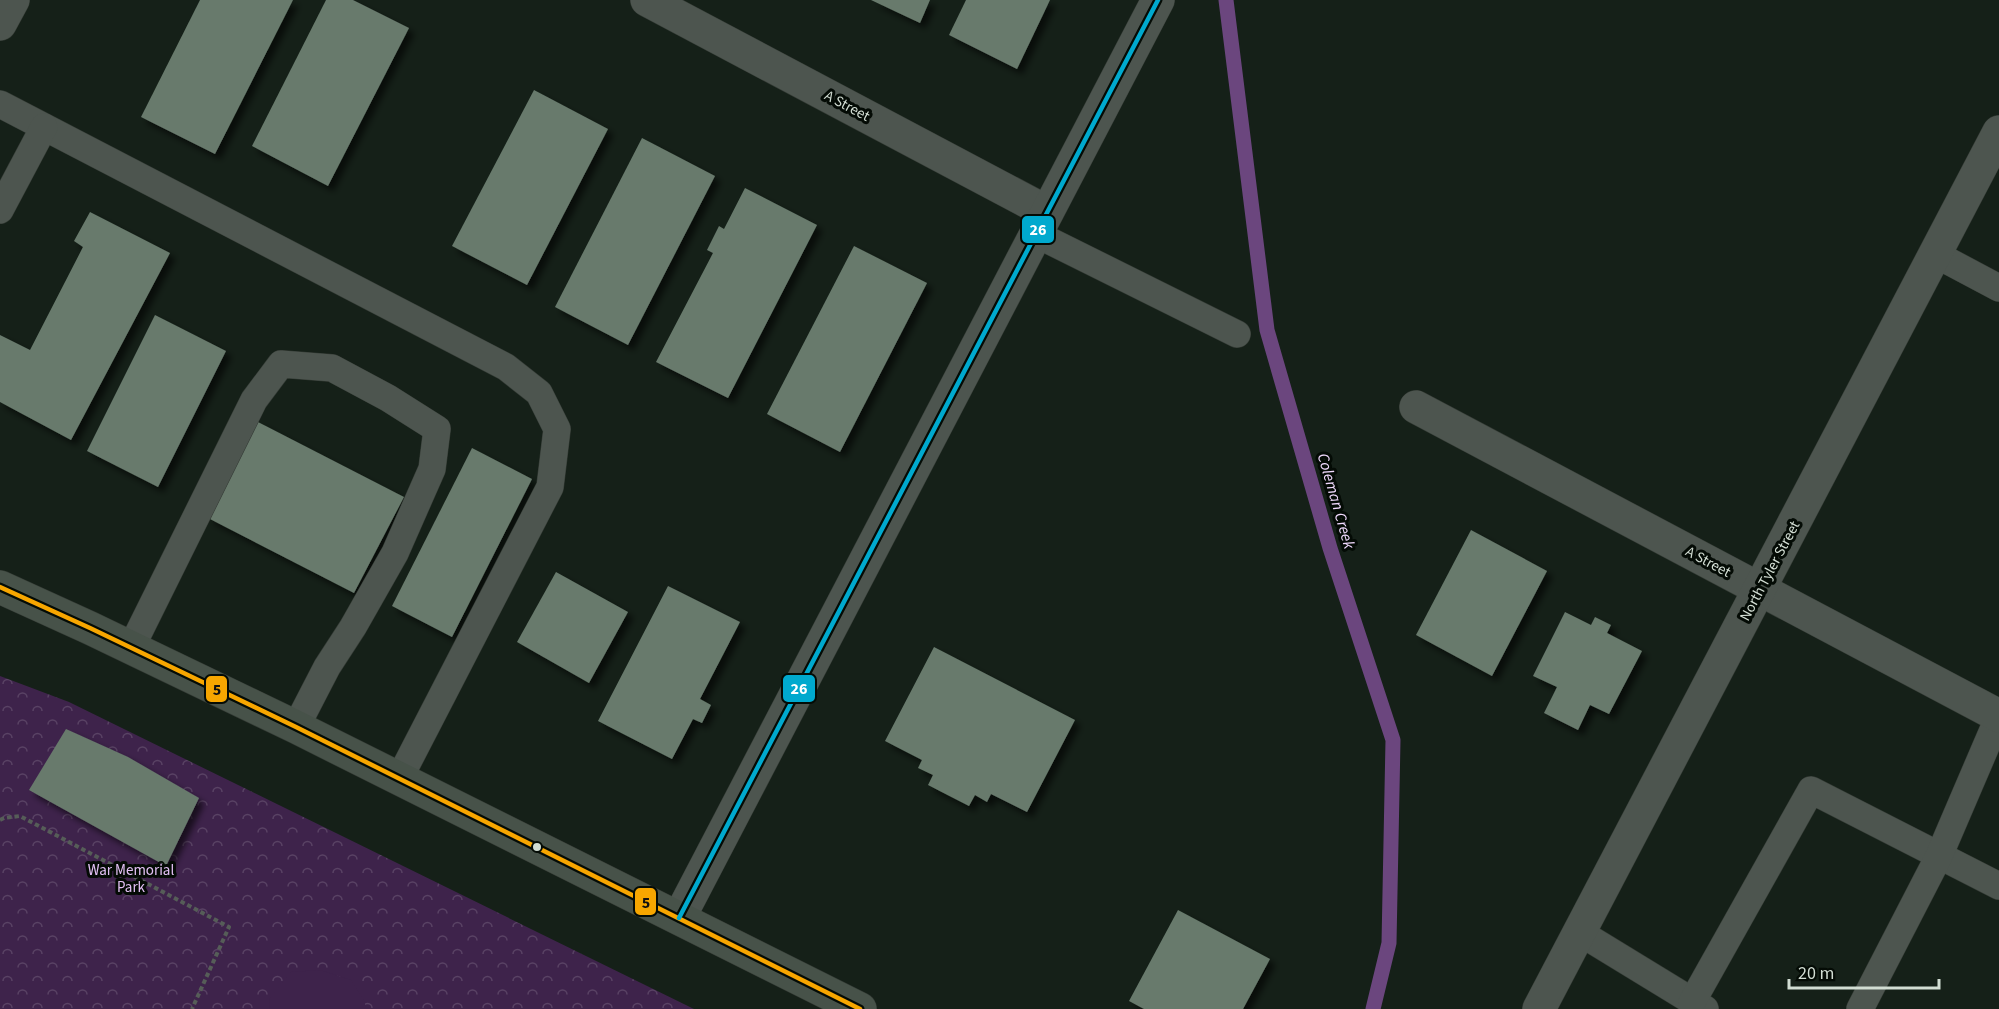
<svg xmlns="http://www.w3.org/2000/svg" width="1999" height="1009" font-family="'Source Sans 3',sans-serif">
	<defs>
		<pattern id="forest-crowns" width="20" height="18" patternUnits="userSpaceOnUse" patternTransform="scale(1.5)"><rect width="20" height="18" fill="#3e234b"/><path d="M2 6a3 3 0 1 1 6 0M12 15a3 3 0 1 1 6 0" fill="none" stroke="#594264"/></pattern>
		<filter id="shadow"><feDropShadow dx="5.5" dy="5.5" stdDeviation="3" flood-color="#0009"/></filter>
	</defs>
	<rect width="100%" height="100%" fill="#152018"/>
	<!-- forest -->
	<path fill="url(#forest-crowns)" d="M 0,676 L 69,702 L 694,1009 L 0,1009 Z"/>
	<!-- pitch -->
	<path fill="#3e234b" d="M 320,970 L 351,980 L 365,1002 L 365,1009 L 269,1009 L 270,998 L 291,972 Z"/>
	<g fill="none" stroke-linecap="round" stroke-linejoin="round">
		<!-- stream -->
		<path stroke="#6b467e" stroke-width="15" d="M 1226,0 L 1267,330 L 1330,548 L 1393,740 L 1389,943 L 1373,1009"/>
	</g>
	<!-- building -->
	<g fill="#687a6c" filter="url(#shadow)">
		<path d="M 200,0 L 293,0 L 215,154 L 141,117 Z"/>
		<path d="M 326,0 L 353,0 L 409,28 L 328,186 L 252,146 Z"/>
		<path d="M 871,0 L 930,0 L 920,23 Z"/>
		<path d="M 966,0 L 1050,0 L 1017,69 L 949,35 Z"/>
		<path d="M 534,90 L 608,129 L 527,285 L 452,246 Z"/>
		<path d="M 642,138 L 715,176 L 628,345 L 555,307 Z"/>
		<path d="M 745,188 L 817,225 L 728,398 L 656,362 L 713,253 L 707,250 L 719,226 L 724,229 Z"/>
		<path d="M 90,212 L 170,253 L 71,440 L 0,402 L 0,335 L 30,350 L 83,247 L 74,241 Z"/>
		<path d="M 854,246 L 927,283 L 840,452 L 767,414 Z"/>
		<path d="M 155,315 L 226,351 L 158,487 L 87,451 Z"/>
		<path d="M 258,422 L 404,497 L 354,593 L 208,518 Z"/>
		<path d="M 472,448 L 532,479 L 452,637 L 392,606 Z"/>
		<path d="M 1471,530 L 1547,571 L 1492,676 L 1416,635 Z"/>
		<path d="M 556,572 L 628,612 L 589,683 L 517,642 Z"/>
		<path d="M 668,586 L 740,622 L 700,699 L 711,705 L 702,723 L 693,719 L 672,759 L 598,721 Z"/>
		<path d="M 1565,612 L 1591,625 L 1595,617 L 1611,625 L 1607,633 L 1642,651 L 1609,714 L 1590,705 L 1578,730 L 1544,713 L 1557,687 L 1533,676 Z"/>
		<path d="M 934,647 L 1075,720 L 1027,812 L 991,794 L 987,802 L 975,795 L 969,806 L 928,785 L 933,775 L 918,768 L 922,760 L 885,741 Z"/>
		<path d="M 66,729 L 128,757 L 199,798 L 166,866 L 29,790 Z"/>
		<path d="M 1178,910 L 1270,959 L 1243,1009 L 1144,1009 L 1129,1001 Z"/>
	</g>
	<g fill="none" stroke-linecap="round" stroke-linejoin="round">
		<!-- lane casing -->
		<g stroke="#343b35" stroke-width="28">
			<g id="lane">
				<path d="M 0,104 L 506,367 L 539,393 L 557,429 L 550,487 L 399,779"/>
				<path d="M 0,210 L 44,127"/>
				<path d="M 1036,234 L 1237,334"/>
				<path d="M 1935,254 L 1999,288"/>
				<path d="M 131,648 L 254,400 L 281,364 L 332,368 L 388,398 L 437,429 L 432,469 L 395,553 L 353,627 L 327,667 L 296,727"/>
				<path d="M 1579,932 L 1705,1009"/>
				<path d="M 1692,1002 L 1811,790 L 1999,886"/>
				<path d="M 1860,1009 L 1939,856 L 1999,716"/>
			</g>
		</g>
		<!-- street casing -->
		<g stroke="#343b35" stroke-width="34">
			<g id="street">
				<path d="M 647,0 L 1047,212"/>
				<path d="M 0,24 L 13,0"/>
				<path d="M 1416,407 L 1999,716"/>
				<path d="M 679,918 L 1158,0"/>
				<path d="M 1539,1009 L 1999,132"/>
			</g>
		</g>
		<!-- secondary casing -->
		<g stroke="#343b35" stroke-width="34">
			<path id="secondary" d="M 0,587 L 90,628 L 296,727 L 860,1009"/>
		</g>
		<!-- path -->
		<path stroke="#565d58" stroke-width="4" stroke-dasharray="4.5 3" stroke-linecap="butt" d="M 0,820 L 4,818 L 20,816 L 229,927 L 192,1009"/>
		<!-- lane -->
		<use href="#lane" stroke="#4d554f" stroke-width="27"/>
		<!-- street -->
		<use href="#street" stroke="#4d554f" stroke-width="33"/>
		<!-- secondary -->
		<use href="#secondary" stroke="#475249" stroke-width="33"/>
		<!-- bus-1 casing -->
		<g stroke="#040b05" stroke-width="9">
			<path id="bus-1" d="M 0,587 L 90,628 L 296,727 L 860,1009"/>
		</g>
		<!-- bus-2 casing -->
		<g stroke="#040b05" stroke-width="9">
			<path id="bus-2" d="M 679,918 L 1158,0"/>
		</g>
		<!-- bus-1 -->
		<use href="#bus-1" stroke="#f7a600" stroke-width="4.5"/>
		<!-- bus-2 -->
		<use href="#bus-2" stroke="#00a9ce" stroke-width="4.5"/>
	</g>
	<!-- markers -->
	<circle fill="#d2ddd3" stroke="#040b05" stroke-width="2" cx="537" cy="847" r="5"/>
	<g text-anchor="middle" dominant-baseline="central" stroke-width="6" stroke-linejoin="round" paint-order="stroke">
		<!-- street labels -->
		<g font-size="15" fill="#d2ddd3" stroke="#040b05">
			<text transform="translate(847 106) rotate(28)">A Street</text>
			<text transform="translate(1708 562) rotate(28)">A Street</text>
			<text transform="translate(1770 571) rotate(-62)">North Tyler Street</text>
		</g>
		<!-- park labels -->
		<g font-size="15" fill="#e3c0f5" stroke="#040b05">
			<text x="131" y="870">War Memorial<tspan x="131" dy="17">Park</tspan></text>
		</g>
		<!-- water labels -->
		<g font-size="16" font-style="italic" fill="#f1dafe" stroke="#040b05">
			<text transform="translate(1336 501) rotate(74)">Coleman Creek</text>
		</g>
	</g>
	<g stroke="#040b05" stroke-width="2">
		<rect x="1021" y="215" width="34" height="29" rx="6" fill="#00a9ce"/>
		<rect x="782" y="674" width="34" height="29" rx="6" fill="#00a9ce"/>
		<rect x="205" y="675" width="23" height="28" rx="6" fill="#f7a600"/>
		<rect x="634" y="887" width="23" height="29" rx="6" fill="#f7a600"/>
	</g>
	<g font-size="16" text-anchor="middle" font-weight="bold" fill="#fff">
		<text x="1038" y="235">26</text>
		<text x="799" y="694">26</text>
	</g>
	<g font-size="16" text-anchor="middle" font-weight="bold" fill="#111">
		<text x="217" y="695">5</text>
		<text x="646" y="908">5</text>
	</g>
	<!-- scale -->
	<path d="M1789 979v9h150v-9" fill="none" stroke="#d2ddd3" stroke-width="3"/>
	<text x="1798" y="979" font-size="18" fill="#d2ddd3" stroke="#040b05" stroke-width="4.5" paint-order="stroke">20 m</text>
</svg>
